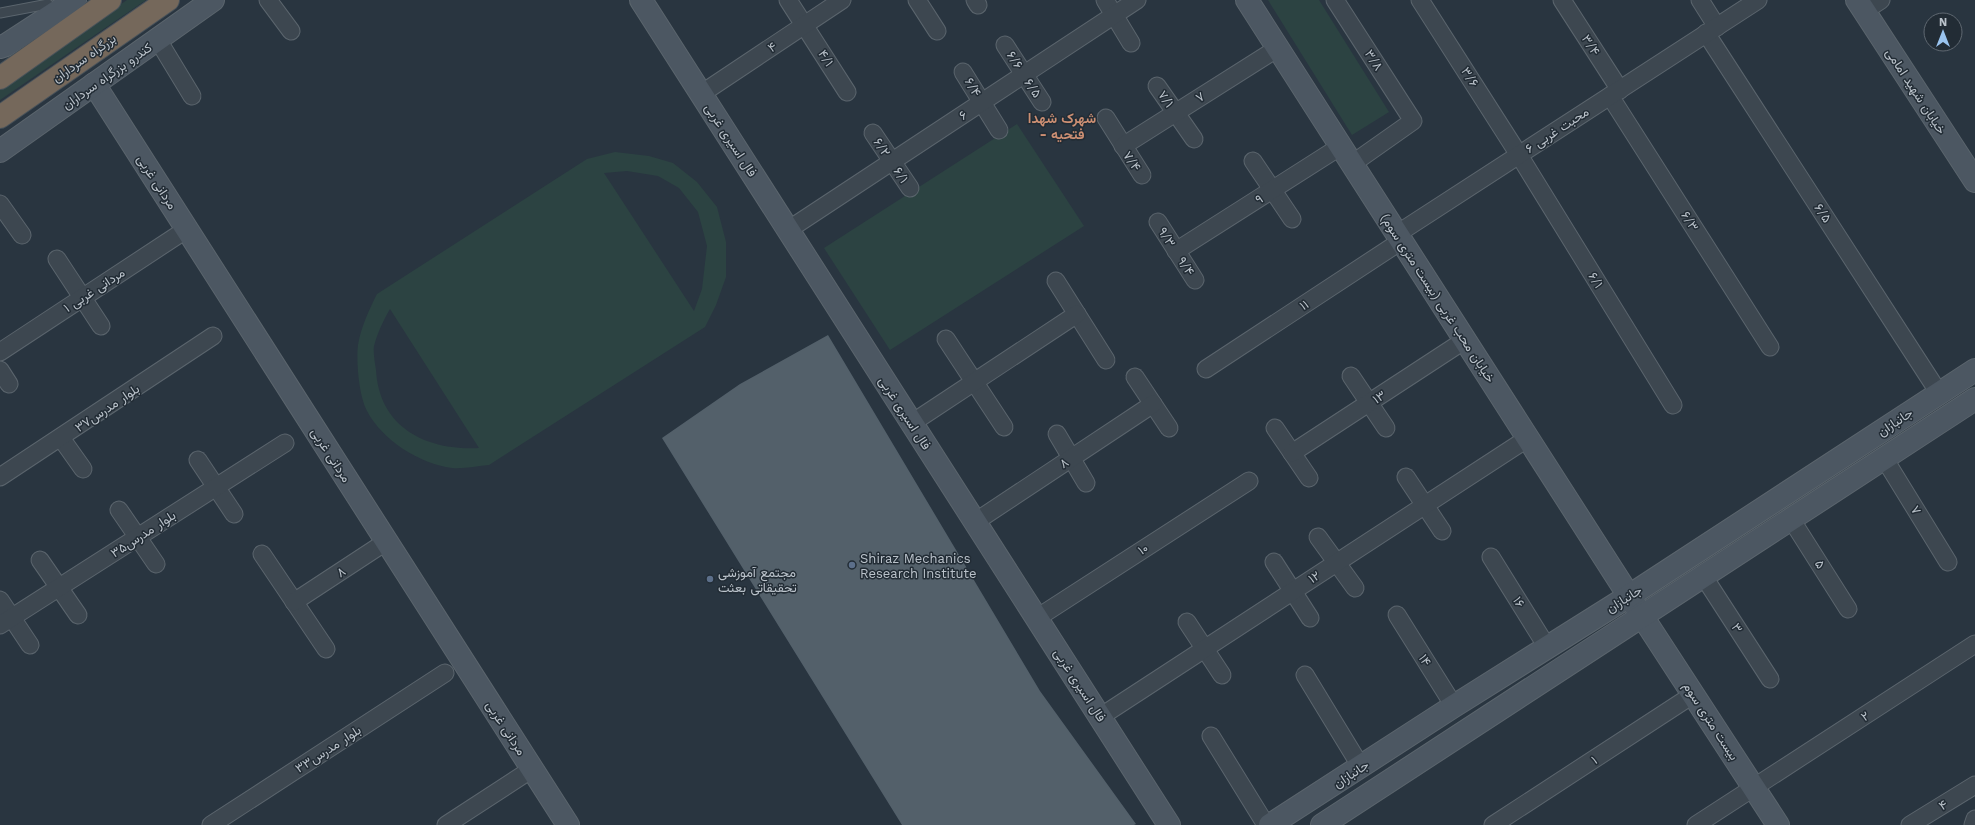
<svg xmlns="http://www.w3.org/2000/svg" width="1975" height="825" font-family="'Work Sans',Vazirmatn,sans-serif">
	<rect width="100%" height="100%" fill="#293540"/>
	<!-- green -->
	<g fill="#2c4342" fill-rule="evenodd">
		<path d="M 127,0 L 146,0 L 0,100 L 0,89 Z"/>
		<path d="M 1268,0 L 1319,0 L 1389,112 L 1352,135 Z"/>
		<path d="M 1017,124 L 1084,226 L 890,350 L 824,248 Z"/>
		<path d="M 615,152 L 649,156 L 673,163 L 697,182 L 717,207 L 726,242 L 726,277 L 716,305 L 705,327 L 489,465 C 477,466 464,469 452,468 C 420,464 382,440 367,411 C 359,396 356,362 358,345 C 361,327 369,310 377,294 L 587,159 ZM 627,171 L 658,176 L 679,188 L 698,212 L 707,246 L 702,289 L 694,311 L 604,173 ZM 390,309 L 479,448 C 426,451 379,427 376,370 C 375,363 373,353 374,346 C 377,334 384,319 390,309 Z"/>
	</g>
	<!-- building -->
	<path fill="#53606a" d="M 828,335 L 1040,691 L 1136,824 L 1134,825 L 902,825 L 662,438 L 740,384 Z"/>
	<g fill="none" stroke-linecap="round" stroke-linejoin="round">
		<!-- lane casing -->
		<g stroke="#5b656d" stroke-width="11">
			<path id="lane" d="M 0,13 L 48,4"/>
		</g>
		<!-- street casing -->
		<g stroke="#5b656d" stroke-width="19">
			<g id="street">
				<path d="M 268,0 L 291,31"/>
				<path d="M 788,0 L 847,92"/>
				<path d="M 917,0 L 937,31"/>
				<path d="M 975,0 L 978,5"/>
				<path d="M 1105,0 L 1131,43"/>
				<path d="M 1335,0 L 1413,121 L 1352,164"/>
				<path d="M 1420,0 L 1519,155 L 1673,405"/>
				<path d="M 1562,0 L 1620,90"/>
				<path d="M 1700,0 L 1717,27"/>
				<path d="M 1864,11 L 1881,0"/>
				<path d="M 1706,33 L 1939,393"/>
				<path d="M 158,40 L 192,96"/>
				<path d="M 1005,45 L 1042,102"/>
				<path d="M 963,72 L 999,130"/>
				<path d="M 1157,86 L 1194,139"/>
				<path d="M 701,94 L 842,0"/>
				<path d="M 1610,96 L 1770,347"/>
				<path d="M 1106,118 L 1142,175"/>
				<path d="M 873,133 L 910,188"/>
				<path d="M 1123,146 L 1278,48"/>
				<path d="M 1253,161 L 1292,219"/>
				<path d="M 0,204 L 22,235"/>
				<path d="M 1158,222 L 1195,280"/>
				<path d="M 788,230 L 1137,0"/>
				<path d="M 1397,234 L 1758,0"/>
				<path d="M 1176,251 L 1341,146"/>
				<path d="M 57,259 L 101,326"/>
				<path d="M 1056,281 L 1106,360"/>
				<path d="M 946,339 L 1004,427"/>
				<path d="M 0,352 L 187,229"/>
				<path d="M 1206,369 L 1401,241"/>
				<path d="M 0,370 L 9,384"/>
				<path d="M 1351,376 L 1386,428"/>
				<path d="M 1135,377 L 1169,428"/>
				<path d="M 912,423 L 1077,314"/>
				<path d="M 1275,428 L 1309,478"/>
				<path d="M 1057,434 L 1086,483"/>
				<path d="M 61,438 L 83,469"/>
				<path d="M 1292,453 L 1465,340"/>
				<path d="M 1884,458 L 1948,562"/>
				<path d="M 198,460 L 234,514"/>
				<path d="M 0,477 L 213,336"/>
				<path d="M 1406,477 L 1442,531"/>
				<path d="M 119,510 L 156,564"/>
				<path d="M 1791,519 L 1848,609"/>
				<path d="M 975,522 L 1153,404"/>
				<path d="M 1318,537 L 1355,588"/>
				<path d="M 262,554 L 326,649"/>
				<path d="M 1491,557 L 1547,647"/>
				<path d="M 40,560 L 78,615"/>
				<path d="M 1274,562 L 1310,618"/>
				<path d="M 1704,577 L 1770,679"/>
				<path d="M 0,600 L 30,645"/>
				<path d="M 294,602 L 387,541"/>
				<path d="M 1397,615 L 1454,706"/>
				<path d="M 1037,618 L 1249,481"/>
				<path d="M 1187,622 L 1222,675"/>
				<path d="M 0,625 L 285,443"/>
				<path d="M 1305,675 L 1361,767"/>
				<path d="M 1100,717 L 1528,438"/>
				<path d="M 1211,736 L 1266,825"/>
				<path d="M 211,825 L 445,673"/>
				<path d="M 446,825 L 532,769"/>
				<path d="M 1493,825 L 1694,694"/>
				<path d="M 1696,825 L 1975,644"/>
				<path d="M 1910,825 L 1975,785"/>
				<path d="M 1973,825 L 1975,819"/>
			</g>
		</g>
		<!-- secondary casing -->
		<g stroke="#5b656d" stroke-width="24">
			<g id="secondary">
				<path d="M 641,0 L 1169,825"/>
				<path d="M 1247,0 L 1629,596 L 1778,825"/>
				<path d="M 1857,0 L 1975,181"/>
				<path d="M 0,47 L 6,45 L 75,0"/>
				<path d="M 94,84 L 568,825"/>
				<path d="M 0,151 L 213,0"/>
				<path d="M 1270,825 L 1454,706 L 1629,596 L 1975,370"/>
				<path d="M 1322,825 L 1975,399"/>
			</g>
		</g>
		<!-- highway casing -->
		<g stroke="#48525a" stroke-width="24">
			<g id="highway">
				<path d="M 0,78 L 110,0"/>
				<path d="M 0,117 L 168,0"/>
			</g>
		</g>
		<!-- lane -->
		<use href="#lane" stroke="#3d4750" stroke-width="9"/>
		<!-- street -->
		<use href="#street" stroke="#3d4750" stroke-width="17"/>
		<!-- secondary -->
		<use href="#secondary" stroke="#4c5762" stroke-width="22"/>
		<!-- highway -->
		<use href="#highway" stroke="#75685b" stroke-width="22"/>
	</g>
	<!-- markers -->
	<g fill="#5c6f8a" stroke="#222c35" stroke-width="1.5">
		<circle cx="852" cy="565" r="4"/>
		<circle cx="710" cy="579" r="4"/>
	</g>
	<g text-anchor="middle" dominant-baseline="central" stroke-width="3" stroke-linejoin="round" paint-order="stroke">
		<!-- street labels -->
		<g font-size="13" fill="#bac2ca" stroke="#222c35">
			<text transform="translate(1591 45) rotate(57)">۳/۴</text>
			<text transform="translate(772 47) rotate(-34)">۴</text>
			<text transform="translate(84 58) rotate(-35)">بزرگراه سرداران</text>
			<text transform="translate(826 58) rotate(58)">۴/۱</text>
			<text transform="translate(1015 60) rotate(57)">۶/۶</text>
			<text transform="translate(1374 60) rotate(57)">۳/۸</text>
			<text transform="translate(107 76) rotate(-35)">کندرو بزرگراه سرداران</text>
			<text transform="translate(1470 77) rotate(57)">۳/۶</text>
			<text transform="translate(973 87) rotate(59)">۶/۴</text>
			<text transform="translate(1033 88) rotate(57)">۶/۵</text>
			<text transform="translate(1916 91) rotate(57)">خیابان شهید امامی</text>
			<text transform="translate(1200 97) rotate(-33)">۷</text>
			<text transform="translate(1166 99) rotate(55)">۷/۱</text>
			<text transform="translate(963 115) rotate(-33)">۶</text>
			<text transform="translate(1557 130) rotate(-33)">محبت غربی ۶</text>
			<text transform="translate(731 140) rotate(57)">فال اسیری غربی</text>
			<text transform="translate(882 147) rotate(56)">۶/۲</text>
			<text transform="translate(1132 161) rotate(56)">۷/۴</text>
			<text transform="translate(901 175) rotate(57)">۶/۱</text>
			<text transform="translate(157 182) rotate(57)">مردانی غربی</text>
			<text transform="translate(1259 199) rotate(-32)">۹</text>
			<text transform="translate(1823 213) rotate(57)">۶/۵</text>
			<text transform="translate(1690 221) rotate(58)">۶/۳</text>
			<text transform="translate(1167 237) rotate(58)">۹/۳</text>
			<text transform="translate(1186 266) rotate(58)">۹/۴</text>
			<text transform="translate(1596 280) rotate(58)">۶/۱</text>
			<text transform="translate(94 290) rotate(-33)">مردانی غربی ۱</text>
			<text transform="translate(1438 298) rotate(57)">خیابان محب غربی (بیست متری سوم)</text>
			<text transform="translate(1304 305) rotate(-33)">۱۱</text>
			<text transform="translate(1379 397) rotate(-33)">۱۳</text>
			<text transform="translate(107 408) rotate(-34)">بلوار مدرس۳۷</text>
			<text transform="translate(905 413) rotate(57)">فال اسیری غربی</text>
			<text transform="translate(1895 422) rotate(-34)">جانبازان</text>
			<text transform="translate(331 455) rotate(57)">مردانی غربی</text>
			<text transform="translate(1064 463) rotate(-34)">۸</text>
			<text transform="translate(1916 510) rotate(59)">۷</text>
			<text transform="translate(143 534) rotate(-33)">بلوار مدرس۳۵</text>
			<text transform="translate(1143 549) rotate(-33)">۱۰</text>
			<text transform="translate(1820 564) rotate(58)">۵</text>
			<text transform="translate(341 572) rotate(-33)">۸</text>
			<text transform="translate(1314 577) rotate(-33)">۱۲</text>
			<text transform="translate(1624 599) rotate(-32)">جانبازان</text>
			<text transform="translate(1519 602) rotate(58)">۱۶</text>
			<text transform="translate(1737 628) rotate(57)">۳</text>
			<text transform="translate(1425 660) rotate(58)">۱۴</text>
			<text transform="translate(1080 685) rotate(57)">فال اسیری غربی</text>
			<text transform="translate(1865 716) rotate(-33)">۲</text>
			<text transform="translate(1711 721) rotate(57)">بیست متری سوم</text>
			<text transform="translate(506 728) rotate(57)">مردانی غربی</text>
			<text transform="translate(328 749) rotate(-33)">بلوار مدرس۳۳</text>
			<text transform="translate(1594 760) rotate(-33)">۱</text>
			<text transform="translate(1351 774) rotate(-33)">جانبازان</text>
			<text transform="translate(1943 805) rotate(-32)">۴</text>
		</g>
		<!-- poi labels -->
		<g font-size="13" fill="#bac2ca" stroke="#222c35" text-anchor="start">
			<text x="860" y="558">Shiraz Mechanics<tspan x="860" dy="15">Research Institute</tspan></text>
			<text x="718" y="572">مجتمع آموزشی<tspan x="718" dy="15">تحقیقاتی بعثت</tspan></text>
		</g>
		<!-- neighbourhood labels -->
		<g font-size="14" font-weight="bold" fill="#cc8f73" stroke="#222c35">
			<text x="1062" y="118">شهرک شهدا<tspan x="1062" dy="16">- فتحیه</tspan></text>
		</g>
	</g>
	<!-- north arrow -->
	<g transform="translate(1943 32)"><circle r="19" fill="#222c35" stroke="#5f6871"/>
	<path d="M0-3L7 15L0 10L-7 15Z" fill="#9ac4ef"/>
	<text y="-6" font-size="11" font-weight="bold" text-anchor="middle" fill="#bac2ca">N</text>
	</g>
</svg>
